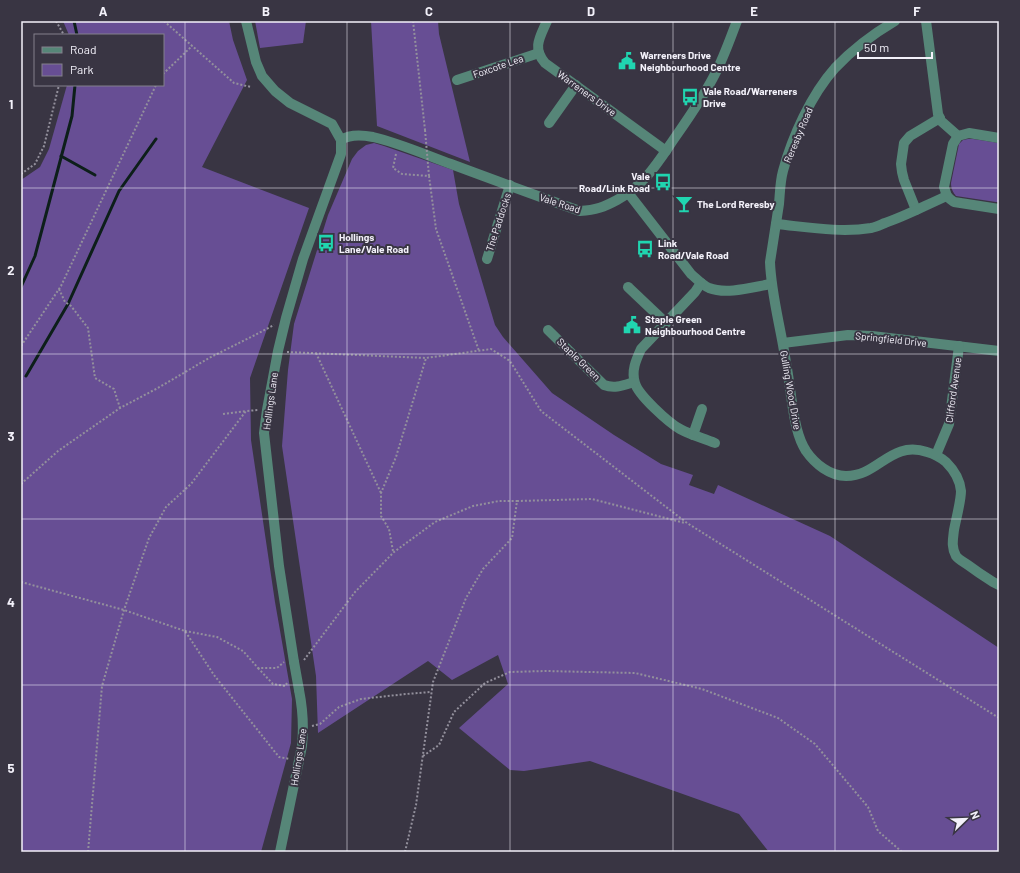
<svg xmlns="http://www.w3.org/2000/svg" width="1020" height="873" font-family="Barlow,sans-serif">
	<rect width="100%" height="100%" fill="#393543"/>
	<!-- green -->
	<g fill="#674e94">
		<path d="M 63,21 L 229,21 L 233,40 L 247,80 L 202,167 L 309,208 L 250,378 L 251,440 L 275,602 L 292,699 L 291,743 L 261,852 L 21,852 L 21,180 L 40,167 L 49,149 L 67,85 L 163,85 L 163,35 L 69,35 Z"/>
		<path d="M 255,21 L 306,21 L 303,43 L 260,48 Z"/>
		<path d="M 371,21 L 438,21 L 439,34 L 470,162 L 377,126 Z"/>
		<path d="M 968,139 L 973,139 L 999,143 L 999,202 L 996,202 L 956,196 C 953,192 951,189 951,183 L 959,144 L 963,140 Z"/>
		<path d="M 374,143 L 384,146 L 453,170 L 459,204 L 495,325 L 503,337 L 552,393 L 614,435 L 661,464 L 693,475 L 689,485 L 714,494 L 718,485 L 830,536 L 999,648 L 999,852 L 769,852 L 739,814 L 590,761 L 524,771 L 510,770 L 459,728 L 508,684 L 498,655 L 452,680 L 428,661 L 318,733 L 316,676 L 282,446 L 288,370 L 294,324 L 328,215 L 352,159 L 358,151 L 366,145 Z"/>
	</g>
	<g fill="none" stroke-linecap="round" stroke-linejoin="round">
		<!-- stream -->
		<g stroke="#0d1f1a" stroke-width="3">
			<path d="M 74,21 L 77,35"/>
			<path d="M 61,156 L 95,175"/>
			<path d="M 21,287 L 35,256 L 72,116 L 75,85"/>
			<path d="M 26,376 L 68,304 L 119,191 L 156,139"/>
		</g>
		<!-- path -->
		<g stroke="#93909c" stroke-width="2" stroke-dasharray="2 2" stroke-linecap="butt">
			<path d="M 56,21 L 64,35"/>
			<path d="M 164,21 L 234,83 L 251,87"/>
			<path d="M 413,21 L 425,130"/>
			<path d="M 163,74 L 192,46"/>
			<path d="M 396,154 L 393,168 L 402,174 L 429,176 L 436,229 L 479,351"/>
			<path d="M 21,174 L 35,164 L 44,146 L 59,85"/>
			<path d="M 59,289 L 65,302 L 71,306 L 88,328 L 95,378 L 114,389 L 120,408"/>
			<path d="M 21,346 L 61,286 L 156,85"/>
			<path d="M 287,352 L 426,358 L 491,349 L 510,361 L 541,411 L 687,523 L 999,718"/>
			<path d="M 316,353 L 381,493"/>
			<path d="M 223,414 L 246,411"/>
			<path d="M 21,484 L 58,451 L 120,408 L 156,389 L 211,357 L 255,335 L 274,325"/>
			<path d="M 393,551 L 389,529 L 381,516 L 381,493 L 396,457 L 426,358"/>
			<path d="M 21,582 L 124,610 L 185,631 L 214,675 L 279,757 L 290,759"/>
			<path d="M 185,631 L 217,637 L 243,651 L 258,668 L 277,668 L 284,662"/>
			<path d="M 304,660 L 355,592 L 394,552 L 435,522 L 473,506 L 499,501 L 517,501"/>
			<path d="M 258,668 L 273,684 L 285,686 L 287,683"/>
			<path d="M 312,726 L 320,724 L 339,707 L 361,699 L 406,694 L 431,692"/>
			<path d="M 423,756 L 439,745 L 454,712 L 485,683 L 510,672 L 545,671 L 635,673 L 702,689 L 778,718 L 815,744 L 868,807 L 878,831 L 902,852"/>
			<path d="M 88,852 L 102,686 L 124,610 L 149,538 L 166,507 L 191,484 L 246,411 L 258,410"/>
			<path d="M 405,852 L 416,805 L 433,682 L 466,598 L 483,569 L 512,538 L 517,501 L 592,499 L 685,523"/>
		</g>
		<!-- minor -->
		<g stroke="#568678" stroke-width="10">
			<path d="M 246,21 L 256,62 L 262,76 L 275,91 L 290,103 L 332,124 L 341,140 L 341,154 L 303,259 L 286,318 L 278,351 L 267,410 L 264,433 L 279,566 L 294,662"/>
			<path d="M 547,21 C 540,37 532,48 545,63 L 666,151"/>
			<path d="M 895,21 C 873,34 852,50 835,68 C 811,95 792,137 783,171 C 780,182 780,193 779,204 C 776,223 773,243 770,262 C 771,290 778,317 783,345 C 786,362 789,379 791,396 C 794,415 796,435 806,451 C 815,464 830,476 846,476 C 879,476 890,440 927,452 C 934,454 940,457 946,462 C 953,469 960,480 961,491 C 961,501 956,519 954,530 C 953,539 951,547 956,556 C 959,560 964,562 968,565 C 976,571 985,577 993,582 L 999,585"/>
			<path d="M 926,21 L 938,114 L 941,121 L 958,136"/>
			<path d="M 457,80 L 539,53"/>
			<path d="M 549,123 L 576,85"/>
			<path d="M 341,140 C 350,134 363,135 373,137 C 399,143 426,155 451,164 C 494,180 537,196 580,211 C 596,210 604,207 617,200 C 646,184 658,162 676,136 C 690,116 704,96 715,74 C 724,57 730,39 737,21"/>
			<path d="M 629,194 L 691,274 C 697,279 702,285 709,288 C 727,295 753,287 771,284"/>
			<path d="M 947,196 L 950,199 L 954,202 L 999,209"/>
			<path d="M 916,210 L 904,180 L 902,172 L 901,164 L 904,143 L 910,136 L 940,118"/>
			<path d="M 776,224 C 807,227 840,233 871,228 C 876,227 880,225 885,223 C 906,216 926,205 947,196 L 944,187 L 953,144 L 958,136 L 969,133 L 999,138"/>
			<path d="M 487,259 L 510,185"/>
			<path d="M 701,283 L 695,292 L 641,349 C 636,360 631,371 635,383 C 638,395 669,423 680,429 C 691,435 703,438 715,443"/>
			<path d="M 628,287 L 666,323"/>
			<path d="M 548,330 L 604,385 C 615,389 624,385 634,382"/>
			<path d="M 783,343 L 848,335 L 872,336 L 999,351"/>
			<path d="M 693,435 L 702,409"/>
			<path d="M 936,455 L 949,424 L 959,346"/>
			<path d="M 280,852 L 302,746 C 304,726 303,710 299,690"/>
		</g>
		<!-- path-bridge -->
		<path stroke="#93909c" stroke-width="2" stroke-dasharray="2 2" stroke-linecap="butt" d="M 425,130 L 429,176"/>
		<!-- minor-bridge -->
		<path stroke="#568678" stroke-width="10" d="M 294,662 L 299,690"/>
	</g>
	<!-- grid -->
	<path fill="none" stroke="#f3f1fa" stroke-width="1" stroke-opacity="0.55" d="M 185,21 L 185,852M 347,21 L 347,852M 510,21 L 510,852M 673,21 L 673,852M 835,21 L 835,852M 21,188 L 999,188M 21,354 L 999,354M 21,519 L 999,519M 21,685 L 999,685"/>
	<!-- icons -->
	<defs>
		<g id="civic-bare" transform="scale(1.38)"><path d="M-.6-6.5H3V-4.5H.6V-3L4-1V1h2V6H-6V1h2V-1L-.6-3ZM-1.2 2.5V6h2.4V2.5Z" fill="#20d5b0" stroke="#393543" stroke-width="2.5" paint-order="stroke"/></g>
		<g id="bus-bare" transform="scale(1.38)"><path d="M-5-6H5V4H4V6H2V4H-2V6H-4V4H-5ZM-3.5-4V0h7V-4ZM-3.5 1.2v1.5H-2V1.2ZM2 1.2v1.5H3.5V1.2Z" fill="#20d5b0" stroke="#393543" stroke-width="2.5" paint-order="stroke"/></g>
		<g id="bar-bare" transform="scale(1.38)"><path d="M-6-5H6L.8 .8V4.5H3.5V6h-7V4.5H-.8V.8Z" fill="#20d5b0" stroke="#393543" stroke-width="2.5" paint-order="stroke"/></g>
	</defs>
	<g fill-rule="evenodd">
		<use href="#civic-bare" x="627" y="61"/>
		<use href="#bus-bare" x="690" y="97"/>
		<use href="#bus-bare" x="663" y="182"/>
		<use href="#bar-bare" x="684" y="204"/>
		<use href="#bus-bare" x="326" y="243"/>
		<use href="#bus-bare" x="645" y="249"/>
		<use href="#civic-bare" x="632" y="325"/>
	</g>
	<g text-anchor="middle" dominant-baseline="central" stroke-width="4" stroke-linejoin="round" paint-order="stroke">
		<!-- poi labels -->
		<g font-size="10" font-weight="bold" fill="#f3f1fa" stroke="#393543" text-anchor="start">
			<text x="640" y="55">Warreners Drive<tspan x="640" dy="12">Neighbourhood Centre</tspan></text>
			<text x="703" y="91">Vale Road/Warreners<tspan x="703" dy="12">Drive</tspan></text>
			<text x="650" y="176" text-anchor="end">Vale<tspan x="650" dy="12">Road/Link Road</tspan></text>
			<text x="697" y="204">The Lord Reresby</text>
			<text x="339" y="237">Hollings<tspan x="339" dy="12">Lane/Vale Road</tspan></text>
			<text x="658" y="243">Link<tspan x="658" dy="12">Road/Vale Road</tspan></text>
			<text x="645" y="319">Staple Green<tspan x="645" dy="12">Neighbourhood Centre</tspan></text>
		</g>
		<!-- street labels -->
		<g font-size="10" fill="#f3f1fa" stroke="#393543">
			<text transform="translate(498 66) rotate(-19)">Foxcote Lea</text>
			<text transform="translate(587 93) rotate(36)">Warreners Drive</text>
			<text transform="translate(798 135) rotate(-67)">Reresby Road</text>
			<text transform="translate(560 203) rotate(18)">Vale Road</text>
			<text transform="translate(498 222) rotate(-72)">The Paddocks</text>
			<text transform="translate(891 339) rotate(6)">Springfield Drive</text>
			<text transform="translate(579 359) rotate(44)">Staple Green</text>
			<text transform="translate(791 390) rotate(80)">Gulling Wood Drive</text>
			<text transform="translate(953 390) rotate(-82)">Clifford Avenue</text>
			<text transform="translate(270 401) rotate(-82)">Hollings Lane</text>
			<text transform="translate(298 757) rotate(-81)">Hollings Lane</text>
		</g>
	</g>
	<!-- border -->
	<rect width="1020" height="873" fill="none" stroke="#393543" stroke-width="44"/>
	<!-- legend -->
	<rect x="34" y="34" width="130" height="52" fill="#393543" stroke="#83808c"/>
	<rect x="42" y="47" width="20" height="6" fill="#568678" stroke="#83808c"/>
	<text x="70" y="54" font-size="12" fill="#f3f1fa">Road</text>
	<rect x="42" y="64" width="20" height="12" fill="#674e94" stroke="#83808c"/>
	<text x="70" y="74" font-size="12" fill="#f3f1fa">Park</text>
	<!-- north arrow -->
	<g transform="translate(966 819) rotate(67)" stroke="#393543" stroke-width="3" paint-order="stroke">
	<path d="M0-3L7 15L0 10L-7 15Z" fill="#f3f1fa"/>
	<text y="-6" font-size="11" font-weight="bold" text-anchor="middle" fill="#f3f1fa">N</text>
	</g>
	<!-- scale -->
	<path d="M858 52v6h74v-6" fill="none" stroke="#f3f1fa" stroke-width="2"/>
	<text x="864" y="52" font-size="12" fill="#f3f1fa" stroke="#393543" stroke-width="3" paint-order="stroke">50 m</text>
	<rect x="22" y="22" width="976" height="829" fill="none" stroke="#f3f1fa" stroke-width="1.5"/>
	<g font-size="13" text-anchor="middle" font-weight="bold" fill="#f3f1fa">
		<text x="103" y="16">A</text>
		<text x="266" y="16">B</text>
		<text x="429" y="16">C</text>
		<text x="591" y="16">D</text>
		<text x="754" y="16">E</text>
		<text x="917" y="16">F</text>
		<text x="11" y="109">1</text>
		<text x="11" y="275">2</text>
		<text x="11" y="441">3</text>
		<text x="11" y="607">4</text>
		<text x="11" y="773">5</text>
	</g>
</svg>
